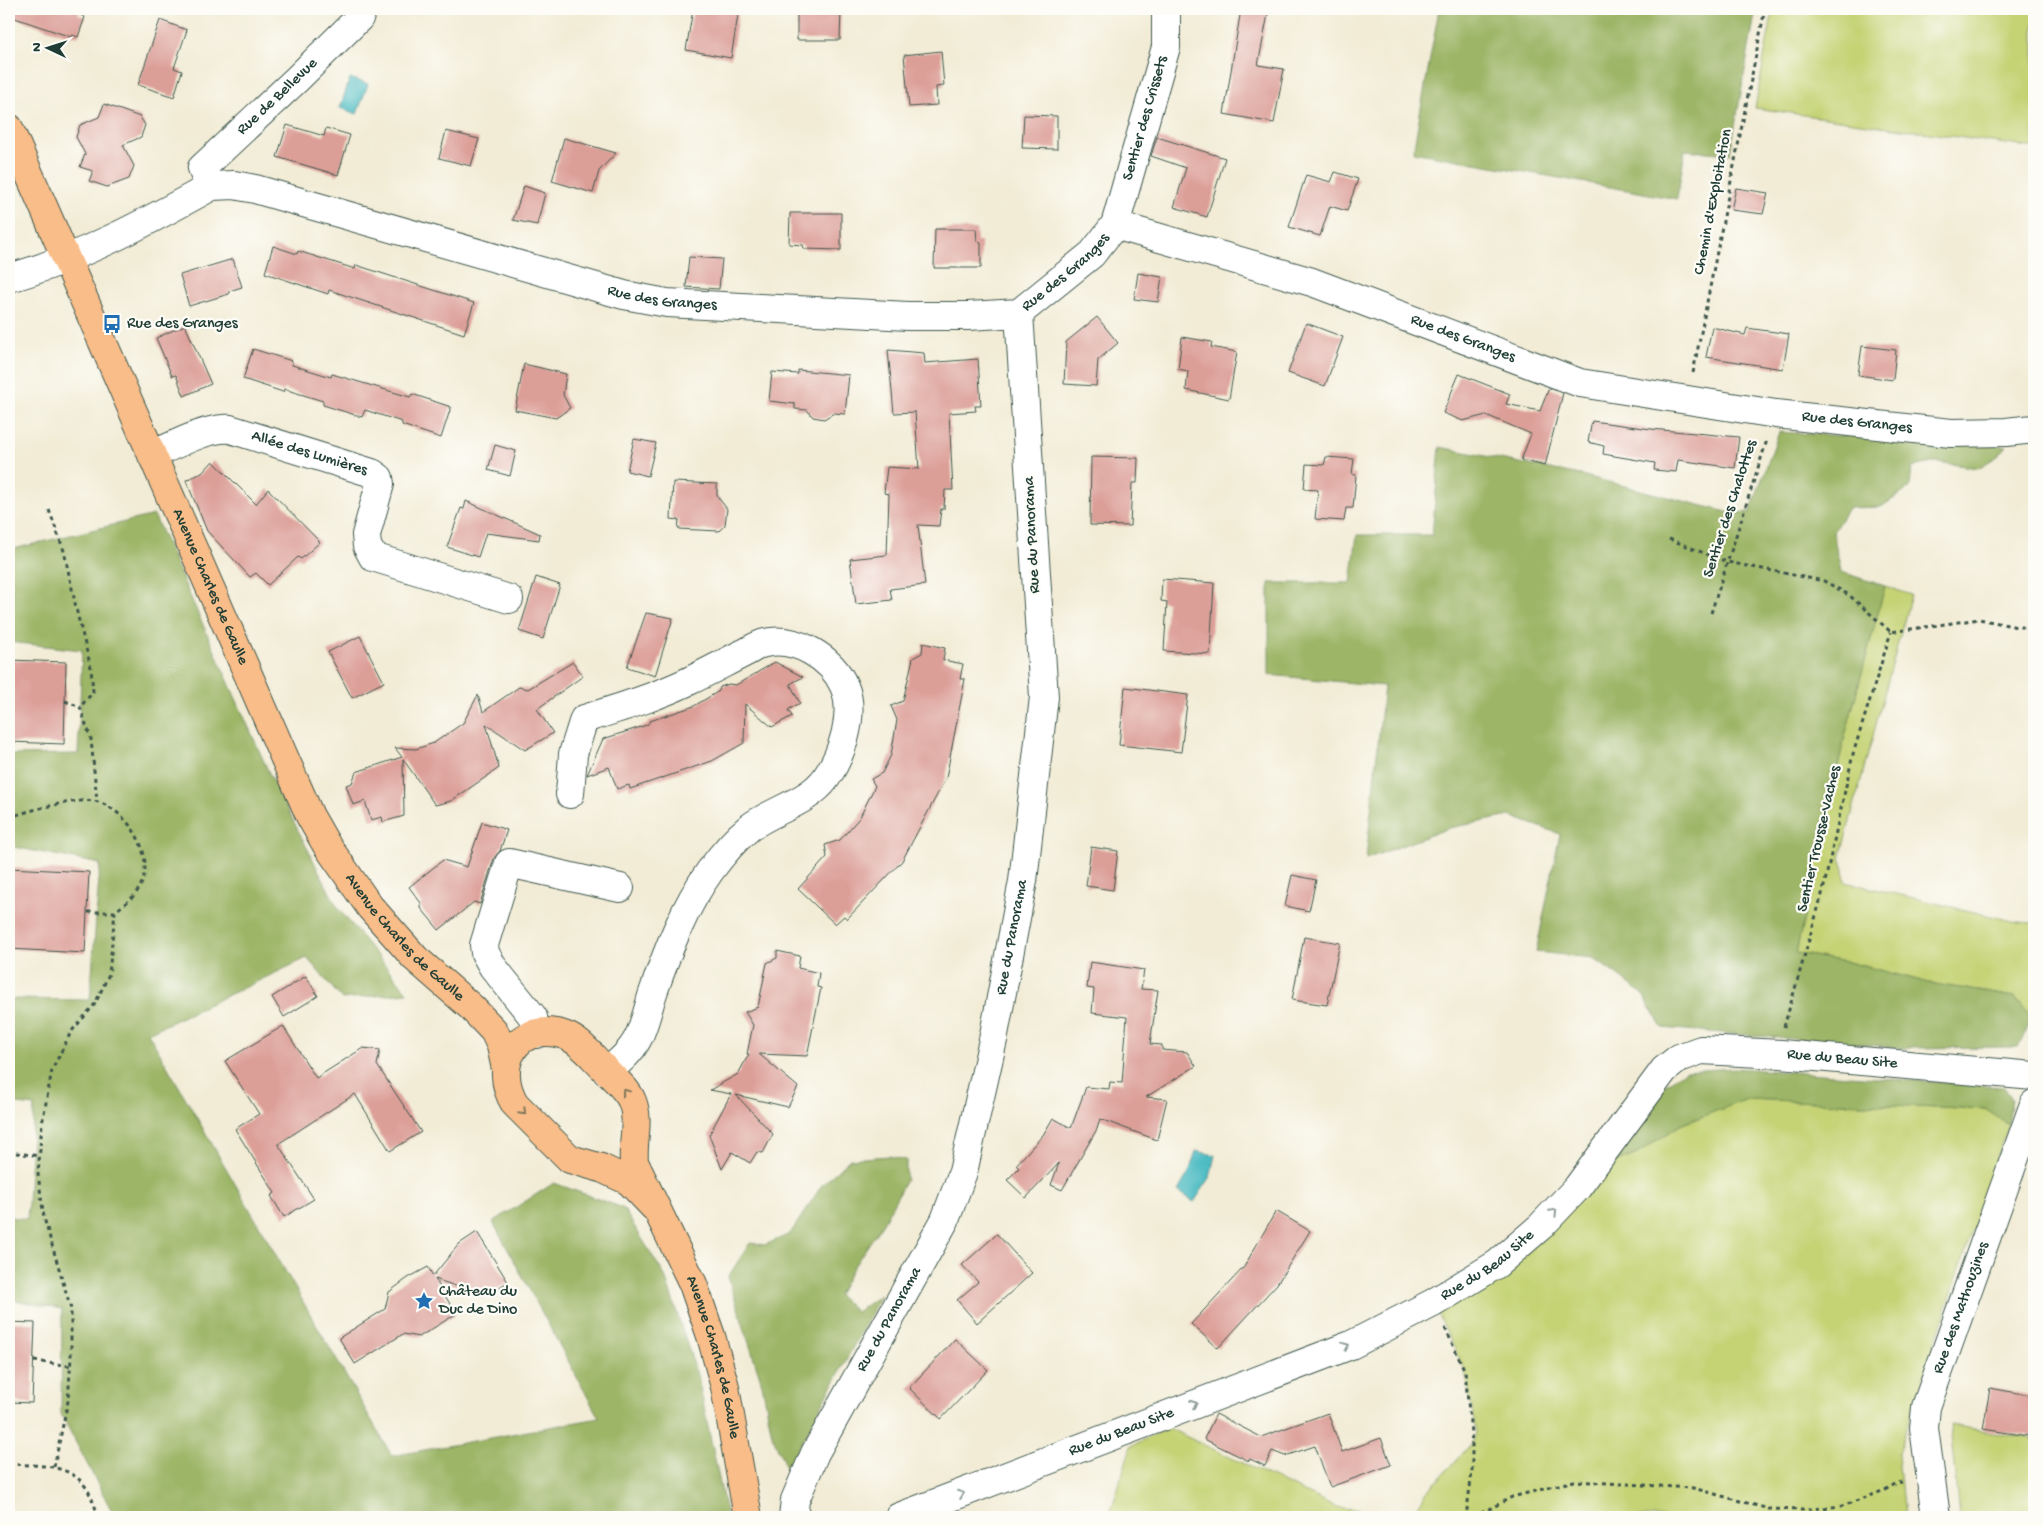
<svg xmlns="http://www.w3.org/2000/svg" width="2043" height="1526" font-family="'Gochi Hand',sans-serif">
	<rect width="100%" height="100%" fill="#fdfcf7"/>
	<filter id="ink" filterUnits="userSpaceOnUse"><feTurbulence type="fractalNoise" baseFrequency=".02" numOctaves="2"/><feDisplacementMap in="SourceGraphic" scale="10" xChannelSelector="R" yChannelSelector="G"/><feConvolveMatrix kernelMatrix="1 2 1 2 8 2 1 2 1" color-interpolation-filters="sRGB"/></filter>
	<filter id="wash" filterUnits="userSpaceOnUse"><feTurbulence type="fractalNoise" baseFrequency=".0096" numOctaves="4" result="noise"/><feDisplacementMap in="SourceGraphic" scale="20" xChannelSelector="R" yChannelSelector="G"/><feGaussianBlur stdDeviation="1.12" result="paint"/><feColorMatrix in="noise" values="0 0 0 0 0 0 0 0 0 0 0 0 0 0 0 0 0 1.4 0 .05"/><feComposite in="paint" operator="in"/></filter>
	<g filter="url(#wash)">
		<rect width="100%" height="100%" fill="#f2ecd6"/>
		<!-- green -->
		<g fill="#c5d375" stroke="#728854">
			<path d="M 1773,9 L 2034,9 L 2034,148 L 1755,108 Z"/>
			<path d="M 1885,586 L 1911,595 L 1840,858 L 1844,869 L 1845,882 L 2017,922 L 2034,923 L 2034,1013 L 2032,1018 L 2015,997 L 1929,983 L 1852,963 L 1796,953 L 1844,740 Z"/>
			<path d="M 1747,1099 L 1985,1109 L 2008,1124 L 1898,1454 L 1904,1517 L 1411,1517 L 1426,1493 L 1472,1443 L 1476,1433 L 1465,1371 L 1433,1303 L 1607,1166 L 1637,1154 L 1680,1125 Z"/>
			<path d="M 1950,1425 L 2034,1439 L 2034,1517 L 1959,1517 Z"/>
			<path d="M 1168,1428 L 1336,1507 L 1359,1510 L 1379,1517 L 1115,1517 L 1110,1514 L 1131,1446 Z"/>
		</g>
		<!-- forest -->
		<g fill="#9cb566" stroke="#5e794d">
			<path d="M 1439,9 L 1756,9 L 1730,154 L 1685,150 L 1677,199 L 1413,152 Z"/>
			<path d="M 1779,432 L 2007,446 L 1998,456 L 1978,468 L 1937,462 L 1912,467 L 1910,488 L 1881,507 L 1848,508 L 1833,532 L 1841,572 L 1885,586 L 1844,740 L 1796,953 L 1852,963 L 1929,983 L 2015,997 L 2032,1018 L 2018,1047 L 1903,1048 L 1662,1028 L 1642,993 L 1593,958 L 1536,952 L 1560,834 L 1510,816 L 1449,828 L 1366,859 L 1384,686 L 1269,675 L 1269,583 L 1351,583 L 1357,535 L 1432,535 L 1440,447 L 1585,476 L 1731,513 L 1750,512 Z"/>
			<path d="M 154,515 L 270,775 L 331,895 L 338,908 L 408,993 L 342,999 L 307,958 L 148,1033 L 392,1456 L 599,1418 L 493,1222 L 554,1183 L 623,1208 L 665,1276 L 698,1378 L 727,1517 L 115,1517 L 61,1414 L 62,1309 L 9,1299 L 9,1217 L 27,1219 L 34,1106 L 9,1103 L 9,999 L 90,1000 L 100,864 L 9,846 L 9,755 L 78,754 L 82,650 L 9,642 L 9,550 Z"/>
			<path d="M 1735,1068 L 2004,1087 L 2012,1099 L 2008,1124 L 1985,1109 L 1747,1099 L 1680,1125 L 1637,1154 L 1607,1166 L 1660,1088 L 1685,1071 Z"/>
			<path d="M 889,1156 L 906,1160 L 906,1180 L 883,1223 L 852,1269 L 838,1295 L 856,1312 L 881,1295 L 787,1470 L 772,1435 L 762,1384 L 728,1277 L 750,1243 L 765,1245 L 790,1234 L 822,1185 L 850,1159 Z"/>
		</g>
		<!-- water -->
		<g fill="#4cbbc2" stroke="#367c7b">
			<path d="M 350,78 L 368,84 L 357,114 L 340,108 Z"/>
			<path d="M 1196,1151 L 1215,1155 L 1210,1178 L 1194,1202 L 1178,1191 L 1189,1172 Z"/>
		</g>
		<g id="blocks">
			<!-- building -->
			<g fill="#dc9f98">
				<path d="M 9,9 L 80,9 L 78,14 L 85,17 L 78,37 L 72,35 L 71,37 L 9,16 Z"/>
				<path d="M 693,9 L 739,9 L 731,58 L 686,50 Z"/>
				<path d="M 797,9 L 841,9 L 840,40 L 797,40 Z"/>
				<path d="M 1241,9 L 1269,9 L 1258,65 L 1284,69 L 1274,123 L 1224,114 Z"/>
				<path d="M 160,20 L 187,30 L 174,68 L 182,71 L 174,97 L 138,85 Z"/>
				<path d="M 941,51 L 944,86 L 936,87 L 937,105 L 909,107 L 904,55 Z"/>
				<path d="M 104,104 L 140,117 L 145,125 L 141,137 L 123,145 L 134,166 L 129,179 L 107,187 L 89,181 L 93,171 L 80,167 L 85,154 L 76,137 L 80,125 L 99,117 Z"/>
				<path d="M 1024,115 L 1057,116 L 1057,149 L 1022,148 Z"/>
				<path d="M 287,125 L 324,136 L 326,128 L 350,135 L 338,175 L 277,157 Z"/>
				<path d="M 446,131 L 479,139 L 471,166 L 439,158 Z"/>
				<path d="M 1157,137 L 1225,158 L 1207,217 L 1174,207 L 1186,168 L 1151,156 Z"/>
				<path d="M 564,138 L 616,153 L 599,171 L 593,193 L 552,181 Z"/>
				<path d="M 1335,172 L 1358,179 L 1347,211 L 1330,206 L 1320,236 L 1289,227 L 1306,175 L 1331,182 Z"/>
				<path d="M 524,186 L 545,193 L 537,225 L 513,220 Z"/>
				<path d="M 1736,188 L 1768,193 L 1763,214 L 1731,210 Z"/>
				<path d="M 790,213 L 841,213 L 841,250 L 804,249 L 803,245 L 789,244 Z"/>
				<path d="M 935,229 L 976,229 L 977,241 L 981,242 L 981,268 L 934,268 Z"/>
				<path d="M 273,246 L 297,254 L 298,251 L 355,269 L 356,265 L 474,303 L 464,334 L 329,290 L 328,294 L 265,273 Z"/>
				<path d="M 689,257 L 722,259 L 719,289 L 686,287 Z"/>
				<path d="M 233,259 L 242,287 L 229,291 L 229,294 L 189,306 L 180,275 Z"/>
				<path d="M 1138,273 L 1162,277 L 1158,302 L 1134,299 Z"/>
				<path d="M 1097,317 L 1118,343 L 1098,360 L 1096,386 L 1064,384 L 1066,342 Z"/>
				<path d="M 1306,323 L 1343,337 L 1325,386 L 1288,373 Z"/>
				<path d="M 185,325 L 211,384 L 184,396 L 176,375 L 172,376 L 156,338 Z"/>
				<path d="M 1712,327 L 1745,335 L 1747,328 L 1789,334 L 1783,369 L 1706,357 Z"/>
				<path d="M 1182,337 L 1212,342 L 1211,347 L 1237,352 L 1229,399 L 1186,390 L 1188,371 L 1178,369 Z"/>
				<path d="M 1862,346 L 1896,350 L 1893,380 L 1858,375 Z"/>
				<path d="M 253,349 L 292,361 L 292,365 L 331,377 L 332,374 L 410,397 L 412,394 L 451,407 L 441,438 L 402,425 L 402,422 L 365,410 L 362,417 L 323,405 L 323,401 L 284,389 L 283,392 L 243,379 Z"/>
				<path d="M 888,350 L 924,353 L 925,363 L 978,359 L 981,406 L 975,406 L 976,411 L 949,413 L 953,490 L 945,490 L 944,509 L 941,509 L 939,526 L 918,525 L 925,585 L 890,589 L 892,600 L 856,604 L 850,559 L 887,555 L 889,494 L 884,493 L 887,467 L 919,469 L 915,412 L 894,413 Z"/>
				<path d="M 524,364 L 566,374 L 563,395 L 570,408 L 556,418 L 515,410 Z"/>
				<path d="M 798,370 L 849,375 L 845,414 L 834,413 L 824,419 L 813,417 L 807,410 L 795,409 L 795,404 L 769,401 L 772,372 L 798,374 Z"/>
				<path d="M 1459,374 L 1510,394 L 1506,404 L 1540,411 L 1549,388 L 1563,393 L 1545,466 L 1521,460 L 1531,434 L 1486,415 L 1463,421 L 1443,413 Z"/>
				<path d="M 1592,421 L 1651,429 L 1739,437 L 1735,468 L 1678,460 L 1676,472 L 1654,470 L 1655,463 L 1603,454 L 1604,446 L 1588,442 Z"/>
				<path d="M 634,439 L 656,443 L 648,476 L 627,471 Z"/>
				<path d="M 495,445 L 516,451 L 510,476 L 488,470 Z"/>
				<path d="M 1091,457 L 1138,458 L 1137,483 L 1132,483 L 1130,526 L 1090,525 Z"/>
				<path d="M 1326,457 L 1354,459 L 1352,474 L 1356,475 L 1353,508 L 1346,508 L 1344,521 L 1315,519 L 1318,490 L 1304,489 L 1306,464 L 1324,465 Z"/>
				<path d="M 213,461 L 256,504 L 268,489 L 320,542 L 301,559 L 298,557 L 268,585 L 256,573 L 250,577 L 207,531 L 186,480 L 202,473 Z"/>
				<path d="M 673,482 L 717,484 L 717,496 L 727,509 L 725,525 L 719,531 L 678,529 L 679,520 L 671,519 Z"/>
				<path d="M 466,501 L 540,534 L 539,540 L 486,533 L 478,557 L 447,547 L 461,508 L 464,509 Z"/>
				<path d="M 536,577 L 560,585 L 543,639 L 519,631 Z"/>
				<path d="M 1162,579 L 1214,583 L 1210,654 L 1164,651 L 1167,602 L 1161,601 Z"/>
				<path d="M 646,613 L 673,618 L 655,676 L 627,667 Z"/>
				<path d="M 360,636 L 384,682 L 352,698 L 328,652 Z"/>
				<path d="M 923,643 L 945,648 L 943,660 L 963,664 L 960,679 L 965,679 L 946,778 L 902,861 L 847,919 L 844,916 L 835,924 L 798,889 L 827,857 L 825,845 L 840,840 L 860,817 L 875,786 L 871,779 L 882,773 L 891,755 L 897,720 L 891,706 L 903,701 L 913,658 L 922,653 Z"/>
				<path d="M 9,660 L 66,662 L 64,744 L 9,742 Z"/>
				<path d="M 573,662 L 583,676 L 537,709 L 553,733 L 525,750 L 486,724 L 499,768 L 451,801 L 435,805 L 403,759 L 404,816 L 383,822 L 382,817 L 371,820 L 365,801 L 353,805 L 346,785 L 352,783 L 356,772 L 402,757 L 395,748 L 416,749 L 434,743 L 463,723 L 478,695 L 483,712 L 519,687 L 528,689 Z"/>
				<path d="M 775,662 L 803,677 L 790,684 L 800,703 L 788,710 L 792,716 L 772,727 L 745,704 L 744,743 L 712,761 L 630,789 L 629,785 L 617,789 L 609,767 L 587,775 L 603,739 L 647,725 L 650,721 L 694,706 L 719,691 L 720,687 L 729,684 L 736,685 Z"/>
				<path d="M 1125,687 L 1188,695 L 1181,752 L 1119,745 Z"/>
				<path d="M 482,822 L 507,830 L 500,851 L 494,858 L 480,904 L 474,902 L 439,930 L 421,908 L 421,903 L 409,887 L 443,860 L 467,867 Z"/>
				<path d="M 1091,847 L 1118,851 L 1113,890 L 1086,886 Z"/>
				<path d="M 9,868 L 89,872 L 85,953 L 9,949 Z"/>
				<path d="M 1292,875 L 1316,880 L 1309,911 L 1285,906 Z"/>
				<path d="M 1304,937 L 1340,943 L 1327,1005 L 1292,1000 Z"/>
				<path d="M 777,951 L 800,956 L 798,968 L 819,973 L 817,987 L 821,988 L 807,1056 L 759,1054 L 798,1087 L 788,1107 L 736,1095 L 773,1134 L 763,1153 L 757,1152 L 750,1163 L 732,1152 L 722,1169 L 709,1135 L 731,1094 L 710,1090 L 738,1074 L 749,1054 L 747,1054 L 753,1025 L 745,1012 L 758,1007 L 767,963 L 777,958 Z"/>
				<path d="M 1090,962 L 1144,970 L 1141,989 L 1158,990 L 1150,1044 L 1162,1045 L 1162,1050 L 1187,1052 L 1196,1066 L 1146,1097 L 1167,1099 L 1157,1140 L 1100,1119 L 1097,1129 L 1062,1190 L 1051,1185 L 1059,1163 L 1026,1198 L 1007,1180 L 1019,1168 L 1016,1165 L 1043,1135 L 1053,1118 L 1071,1128 L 1086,1087 L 1109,1089 L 1110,1082 L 1122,1083 L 1127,1017 L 1092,1013 L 1094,989 L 1087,988 Z"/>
				<path d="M 306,976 L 318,996 L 284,1017 L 272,997 Z"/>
				<path d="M 283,1026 L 316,1078 L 363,1048 L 380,1050 L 377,1065 L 421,1132 L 390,1151 L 355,1094 L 278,1144 L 314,1199 L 284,1217 L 271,1196 L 275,1193 L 235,1129 L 259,1114 L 225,1061 Z"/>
				<path d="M 1276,1211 L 1310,1231 L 1277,1284 L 1218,1348 L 1191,1324 L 1244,1267 Z"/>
				<path d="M 477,1232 L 508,1282 L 490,1293 L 487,1291 L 482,1295 L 435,1279 L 456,1314 L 419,1337 L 403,1334 L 355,1364 L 339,1338 L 385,1309 L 389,1292 L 408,1278 L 428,1267 L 433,1276 L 459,1244 Z"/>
				<path d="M 997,1234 L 1032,1273 L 977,1323 L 957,1300 L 978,1282 L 962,1265 Z"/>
				<path d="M 9,1322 L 35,1323 L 32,1403 L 9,1402 Z"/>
				<path d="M 955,1339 L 988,1370 L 941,1419 L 909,1388 Z"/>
				<path d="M 1990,1388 L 2034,1396 L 2034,1437 L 1983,1429 Z"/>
				<path d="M 1328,1413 L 1342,1452 L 1381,1438 L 1391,1465 L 1330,1487 L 1315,1446 L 1285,1456 L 1272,1451 L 1265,1466 L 1250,1459 L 1249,1461 L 1204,1439 L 1216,1414 L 1261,1437 Z"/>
			</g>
		</g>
	</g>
	<g filter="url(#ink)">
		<use href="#blocks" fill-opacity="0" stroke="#3f574c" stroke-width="1"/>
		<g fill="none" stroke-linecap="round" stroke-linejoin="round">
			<!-- minor casing -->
			<g stroke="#3f574c" stroke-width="30">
				<g id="minor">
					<path id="s1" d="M 209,187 L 202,168 L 297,79 L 359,18 L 363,9"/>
					<path id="s2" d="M 1115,225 L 1166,47 L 1166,9"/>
					<path id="s3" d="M 9,278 C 81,258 147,222 212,186 L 234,185 L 255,189 L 624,295 L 667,303 L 908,316 L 968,316 L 1019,313 L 1092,254 L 1115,225 L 1312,282 L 1580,383 L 1776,414 L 1951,433 L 2006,432 L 2034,429"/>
					<path id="s4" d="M 152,455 C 173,446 207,427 230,429 L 372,473 L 379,478 L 380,484 L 366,535 L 367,546 L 373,557 L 509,599"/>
					<path d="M 570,794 L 573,754 L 584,719 C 619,708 656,697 689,681 C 708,672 726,662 744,653 C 751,650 758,644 765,643 C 796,636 832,658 844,686 C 856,713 842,755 826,778 C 808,803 772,810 749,828 C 734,840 721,856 710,871 C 684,907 667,952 653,993 C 648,1008 645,1024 638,1038 C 631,1052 619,1062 607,1072"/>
					<path d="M 536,1034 L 533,1017 L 493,967 L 485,953 L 484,945 L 509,863 L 620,888"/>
					<path id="s5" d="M 793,1517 L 795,1500 L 815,1453 L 945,1220 L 963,1172 L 993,1040 L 1023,881 L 1044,697 L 1019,313"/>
					<path id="s6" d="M 899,1517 L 1351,1345 L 1433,1303 L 1497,1264 L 1541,1226 L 1577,1188 L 1664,1070 L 1679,1058 L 1701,1050 L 1781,1054 L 2034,1076"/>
					<path id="s7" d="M 1936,1517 L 1924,1428 L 1926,1407 L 2034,1104"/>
				</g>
			</g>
			<!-- major casing -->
			<g stroke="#3f574c" stroke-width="30">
				<g id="major">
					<path id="s8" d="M 9,128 L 310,816 L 326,844 L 370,907 L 415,958 L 471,1007 L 494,1031 L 501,1046 L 506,1069"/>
					<path id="s9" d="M 654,1207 L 629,1181 L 601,1168 L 570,1159 L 515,1104 C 491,1065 517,1020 564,1035 C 580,1040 593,1058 605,1069 C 614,1079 627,1089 632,1101 C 640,1121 632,1141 634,1162 L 693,1284 L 711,1336 L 725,1387 L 748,1517"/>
				</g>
			</g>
			<!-- path -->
			<g stroke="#3f574c" stroke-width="3" stroke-dasharray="4 4" stroke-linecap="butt">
				<path d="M 1693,373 L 1765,9"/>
				<path d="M 49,510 L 64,551 L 78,617 L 91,668 L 93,692 L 80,707"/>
				<path d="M 1669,539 L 1727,562 L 1824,581 L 1849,595 L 1891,632 L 1979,619 L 2017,627 L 2034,627"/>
				<path d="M 1711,613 L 1767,440"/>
				<path d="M 65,701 L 80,707 L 91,739 L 97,801"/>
				<path d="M 9,818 C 24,811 83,796 98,802 C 132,813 161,863 135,894 C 130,901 121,906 115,912 L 87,912"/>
				<path d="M 1784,1027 L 1823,891 L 1853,754 L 1891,632"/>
				<path d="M 16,1153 L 39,1156"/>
				<path d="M 1445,1328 L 1465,1371 L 1472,1443 L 1472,1472 L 1466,1517"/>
				<path d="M 34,1361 L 70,1366"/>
				<path d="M 9,1464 C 36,1466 70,1462 87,1489 C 92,1497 95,1508 99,1517"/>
				<path d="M 54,1467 L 68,1401 L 71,1358 L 71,1309 L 44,1218 L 38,1174 L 42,1124 L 52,1070 L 71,1032 L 95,1004 L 109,974 L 115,912"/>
				<path d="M 1474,1517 L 1512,1497 L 1574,1481 L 1693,1488 L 1769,1509 L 1802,1510 L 1842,1506 L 1885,1490 L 1897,1483 L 1902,1482"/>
			</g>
			<!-- minor -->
			<use href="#minor" stroke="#fff" stroke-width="28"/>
			<!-- major -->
			<use href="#major" stroke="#f8bd89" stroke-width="28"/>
		</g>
		<!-- one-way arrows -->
		<defs><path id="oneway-chevron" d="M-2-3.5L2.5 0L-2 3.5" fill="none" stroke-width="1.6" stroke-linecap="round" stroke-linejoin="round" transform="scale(1.25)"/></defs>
		<g stroke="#81775a">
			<use href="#oneway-chevron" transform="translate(625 1092) rotate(-127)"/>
			<use href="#oneway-chevron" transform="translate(523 1112) rotate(46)"/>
		</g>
		<g stroke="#8f9e9a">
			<use href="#oneway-chevron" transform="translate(1554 1212) rotate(-46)"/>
			<use href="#oneway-chevron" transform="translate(1346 1346) rotate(-22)"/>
			<use href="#oneway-chevron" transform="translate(1194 1404) rotate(-21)"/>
			<use href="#oneway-chevron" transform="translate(961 1494) rotate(-21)"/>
		</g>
	</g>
	<!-- icons -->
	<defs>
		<g id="bus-bare" transform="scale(1.5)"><path d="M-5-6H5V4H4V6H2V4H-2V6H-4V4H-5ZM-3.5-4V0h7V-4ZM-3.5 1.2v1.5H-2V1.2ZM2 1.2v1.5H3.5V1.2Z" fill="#1f6fb2" stroke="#fdfcf7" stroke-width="2.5" paint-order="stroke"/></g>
		<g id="sight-bare" transform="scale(1.5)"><path d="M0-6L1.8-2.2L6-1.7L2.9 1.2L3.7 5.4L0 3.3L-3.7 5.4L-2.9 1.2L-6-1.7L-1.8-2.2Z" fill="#1f6fb2" stroke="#fdfcf7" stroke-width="2.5" paint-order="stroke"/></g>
	</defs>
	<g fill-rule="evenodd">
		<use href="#bus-bare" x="112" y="324"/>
		<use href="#sight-bare" x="424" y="1301"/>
	</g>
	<g text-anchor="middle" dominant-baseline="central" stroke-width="4.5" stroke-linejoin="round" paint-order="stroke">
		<!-- street labels -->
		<g font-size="16" fill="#1f3d34" stroke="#fdfcf7">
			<text stroke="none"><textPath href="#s1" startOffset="124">Rue de Bellevue</textPath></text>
			<text stroke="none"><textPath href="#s2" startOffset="111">Sentier des Crissets</textPath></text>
			<text transform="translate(1714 202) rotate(-79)">Chemin d'Exploitation</text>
			<text stroke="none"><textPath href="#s3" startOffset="1109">Rue des Granges</textPath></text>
			<text stroke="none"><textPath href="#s3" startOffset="689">Rue des Granges</textPath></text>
			<text stroke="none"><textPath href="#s3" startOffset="1544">Rue des Granges</textPath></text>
			<text stroke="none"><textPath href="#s3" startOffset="1949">Rue des Granges</textPath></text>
			<text stroke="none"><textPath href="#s4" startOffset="166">Allée des Lumières</textPath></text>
			<text transform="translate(1731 509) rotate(-72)">Sentier des Chalottes</text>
			<text transform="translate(1033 535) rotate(-93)">Rue du Panorama</text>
			<text stroke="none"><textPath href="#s8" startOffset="501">Avenue Charles de Gaulle</textPath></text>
			<text transform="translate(1820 839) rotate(-77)">Sentier Trousse-Vaches</text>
			<text stroke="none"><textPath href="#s8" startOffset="906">Avenue Charles de Gaulle</textPath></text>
			<text stroke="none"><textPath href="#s5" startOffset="626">Rue du Panorama</textPath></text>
			<text stroke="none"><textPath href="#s6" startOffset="1092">Rue du Beau Site</textPath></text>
			<text stroke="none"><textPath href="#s6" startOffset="642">Rue du Beau Site</textPath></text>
			<text stroke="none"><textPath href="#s7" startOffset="216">Rue des Mathouzines</textPath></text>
			<text stroke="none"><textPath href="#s5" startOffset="221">Rue du Panorama</textPath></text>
			<text stroke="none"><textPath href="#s9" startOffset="661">Avenue Charles de Gaulle</textPath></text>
			<text stroke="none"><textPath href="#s6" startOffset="238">Rue du Beau Site</textPath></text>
		</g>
		<!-- poi labels -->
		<g font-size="16" fill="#1f3d34" stroke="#fdfcf7" text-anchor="start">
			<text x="127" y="324">Rue des Granges</text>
			<text x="439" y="1292">Château du<tspan x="439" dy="18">Duc de Dino</tspan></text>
		</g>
	</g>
	<!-- margin -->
	<rect width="2043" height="1526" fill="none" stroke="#fdfcf7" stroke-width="30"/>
	<!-- north arrow -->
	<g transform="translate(48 48) rotate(274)" stroke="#fdfcf7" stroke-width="4" paint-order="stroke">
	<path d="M0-4L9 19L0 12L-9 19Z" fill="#1f3d34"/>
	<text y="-8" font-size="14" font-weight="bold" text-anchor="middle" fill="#1f3d34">N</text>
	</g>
</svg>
